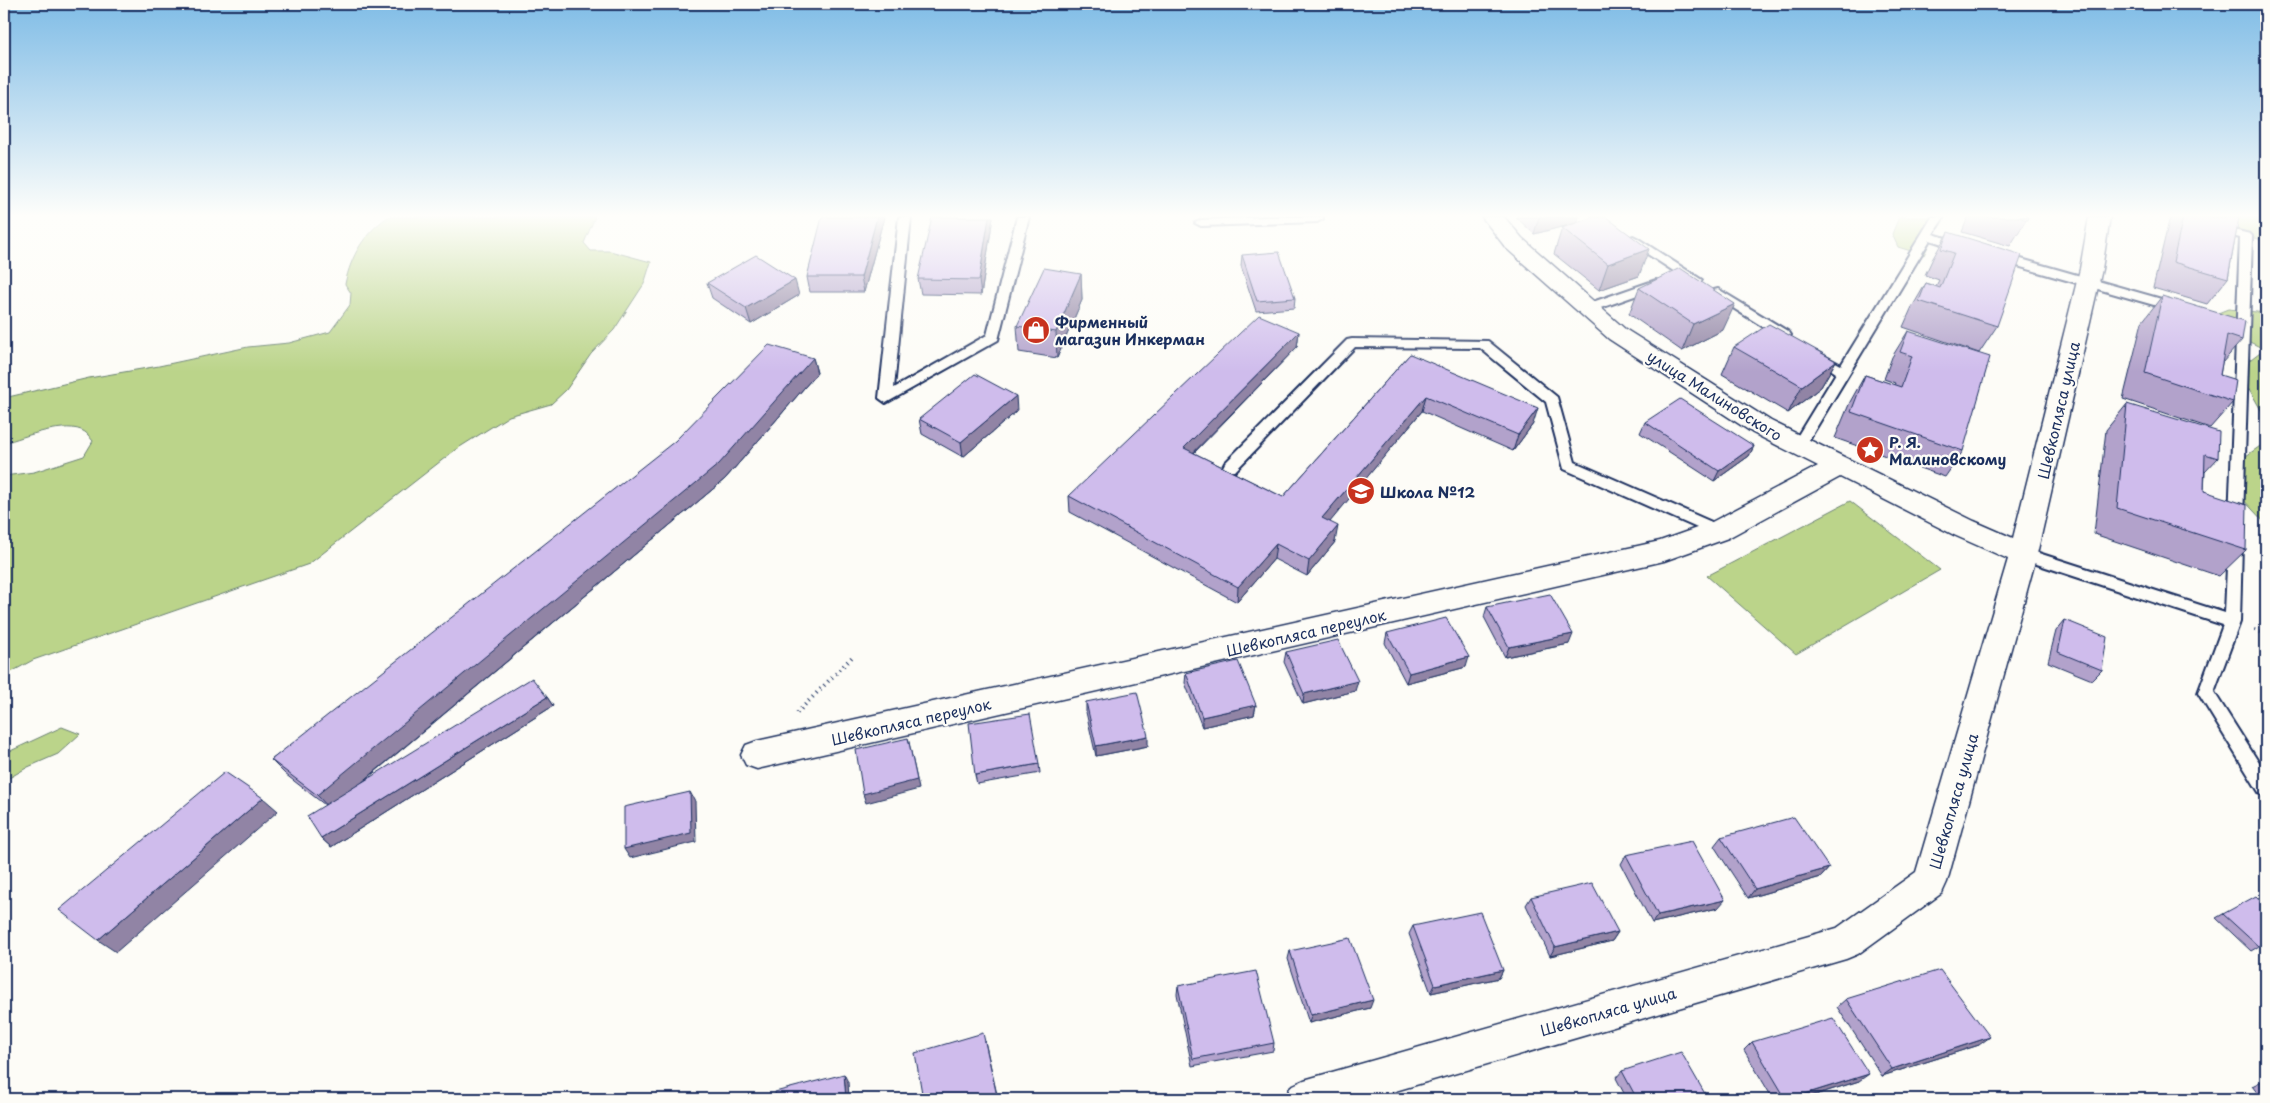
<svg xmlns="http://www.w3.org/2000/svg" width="2270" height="1103" font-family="'Playpen Sans',sans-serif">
	<rect width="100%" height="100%" fill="#fdfcf7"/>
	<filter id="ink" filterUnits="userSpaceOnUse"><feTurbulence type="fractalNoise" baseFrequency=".02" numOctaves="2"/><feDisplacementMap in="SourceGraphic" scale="10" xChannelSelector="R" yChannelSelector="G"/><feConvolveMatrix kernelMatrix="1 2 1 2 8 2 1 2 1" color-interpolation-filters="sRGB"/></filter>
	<g filter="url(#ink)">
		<!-- green -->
		<g fill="#bbd48a" stroke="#6b8274">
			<path d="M 388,217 L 595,217 L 584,243 L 591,251 L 610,251 L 651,262 L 644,284 L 614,330 L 591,354 L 566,390 L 551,404 L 509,416 L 455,450 L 309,564 L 33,660 L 4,676 L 4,476 L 34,472 L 84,456 L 93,441 C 91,439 88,434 85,432 C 67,420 24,437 4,443 L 4,398 L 89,378 L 159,366 L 248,347 L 289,343 L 330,332 L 350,305 L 351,293 L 345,284 C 351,256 364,233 388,217 Z"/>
			<path d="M 1899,217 L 1942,217 L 1924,255 L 1898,247 L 1892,234 Z"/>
			<path d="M 2198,217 L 2266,217 L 2266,241 L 2224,230 Z"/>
			<path d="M 2228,309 L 2266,313 L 2266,419 L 2238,369 L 2264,349 L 2203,319 Z"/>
			<path d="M 2266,442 L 2266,524 L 2239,495 L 2246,456 Z"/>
			<path d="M 1850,501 L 1940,570 L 1796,654 L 1707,576 Z"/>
			<path d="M 62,727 L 80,734 L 58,754 L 28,767 L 4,781 L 4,754 Z"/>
		</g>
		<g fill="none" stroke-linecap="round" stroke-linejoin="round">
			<!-- lane casing -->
			<g stroke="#1b2f5e" stroke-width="4">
				<g id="lane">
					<path d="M 899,217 L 911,217 L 894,388 L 987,335 L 1017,217 L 1029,217 L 998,340 L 886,403 L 879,398 Z"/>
					<path d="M 1266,217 L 1323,217 L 1323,219 L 1317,222 L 1201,226 L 1195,223 L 1201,220 Z"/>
					<path d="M 1932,217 L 1944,217 L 1933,234 L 1965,244 L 1967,246 L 1961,250 L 1930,240 L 1804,448 L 1794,448 L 1792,445 L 1836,373 L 1811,356 L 1817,352 L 1841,365 Z"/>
					<path d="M 2217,226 L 2250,234 L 2252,236 L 2243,520 L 2241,524 L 2231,524 L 2229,520 L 2240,238 L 2213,231 L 2211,229 Z"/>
					<path d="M 1633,236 L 1637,238 L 1702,280 L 1696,284 L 1692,283 L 1629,242 L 1627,240 L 1629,238 Z"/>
					<path d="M 2000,253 L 2179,304 L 2181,307 L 2175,311 L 1996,260 L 1994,257 Z"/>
					<path d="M 1656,280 L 1660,281 L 1662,284 L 1660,287 L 1592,311 L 1588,312 L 1582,308 L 1584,305 Z"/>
					<path d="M 1718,289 L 1789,332 L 1791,335 L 1789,338 L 1781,338 L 1714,296 L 1712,293 L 1714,290 Z"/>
					<path d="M 1352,339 L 1488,341 L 1557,397 L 1575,462 L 1723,527 L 1725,531 L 1723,535 L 1718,536 L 1713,535 L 1564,469 L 1546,402 L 1480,348 L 1355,347 L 1235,471 L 1225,471 L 1223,467 L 1225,463 L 1347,340 Z"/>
					<path d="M 2235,537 L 2240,539 L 2242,543 L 2240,622 L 2214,692 L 2266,774 L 2266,797 L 2260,794 L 2198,693 L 2223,625 L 2018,558 L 2015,554 L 2018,550 L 2023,548 L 2225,613 L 2228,543 L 2230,539 Z"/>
				</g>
			</g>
			<!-- street casing -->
			<g stroke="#1b2f5e" stroke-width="3">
				<path id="street" d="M 1482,217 L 1504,217 L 1522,238 L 1625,329 L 1771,421 L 1974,521 L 2013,538 L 2080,269 L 2089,217 L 2110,217 L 2102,269 L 2037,554 L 1947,882 L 1942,893 L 1858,954 L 1846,959 L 1368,1099 L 1285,1099 L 1291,1086 L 1304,1080 L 1837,928 L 1916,872 L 2008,559 L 1954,535 L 1840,477 L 1728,538 L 1664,561 L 757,769 L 746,765 L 741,755 L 746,745 L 757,741 L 1660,541 L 1708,524 L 1818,466 L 1753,433 L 1609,339 L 1506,248 Z"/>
			</g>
			<!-- path -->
			<g stroke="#1b2f5e" stroke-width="4" stroke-dasharray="1 4.5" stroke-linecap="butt">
				<path d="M 2255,630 L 2266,634"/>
				<path d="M 797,713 L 852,657"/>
			</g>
			<!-- lane -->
			<use href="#lane" fill="#fdfcf7" fill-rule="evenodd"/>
			<!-- street -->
			<use href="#street" fill="#fdfcf7" fill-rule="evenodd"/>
		</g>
		<!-- wall -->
		<g fill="#b2a2cb" stroke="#1b2f5e">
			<path d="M 884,217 L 864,292 L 810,292 L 807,277 Z"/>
			<path d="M 993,217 L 981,295 L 921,294 L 918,279 Z"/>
			<path d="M 1516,217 L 1579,217 L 1577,223 L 1639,276 L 1599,290 L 1554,254 L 1562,228 L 1576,223 L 1534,234 Z"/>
			<path d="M 1968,217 L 2028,217 L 2010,246 L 1962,232 Z"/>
			<path d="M 2172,217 L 2239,217 L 2228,278 L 2207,304 L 2153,288 L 2169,221 Z"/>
			<path d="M 1948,232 L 1997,326 L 1979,353 L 1903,327 L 1911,309 L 1926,283 L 1936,286 L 1939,280 L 1925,275 L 1933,258 Z"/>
			<path d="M 1242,255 L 1295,298 L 1294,308 L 1256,311 L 1241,266 Z"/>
			<path d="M 1081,274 L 1082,300 L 1057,358 L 1019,352 L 1017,326 Z"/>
			<path d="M 707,283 L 799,295 L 751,324 L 712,298 Z"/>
			<path d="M 1639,288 L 1723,330 L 1682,351 L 1629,314 Z"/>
			<path d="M 2162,296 L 2242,340 L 2222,363 L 2220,375 L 2233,402 L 2210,428 L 2123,399 L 2142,322 Z"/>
			<path d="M 1908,331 L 1963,451 L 1945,477 L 1835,438 L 1850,402 L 1865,375 L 1894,385 L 1895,383 L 1884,379 L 1892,357 Z"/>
			<path d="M 1299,332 L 1297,347 L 1194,453 L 1283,497 L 1410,354 L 1533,424 L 1513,451 L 1422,411 L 1329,522 L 1335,542 L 1307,576 L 1274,559 L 1237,602 L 1070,512 L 1069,496 Z"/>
			<path d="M 1734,347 L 1836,361 L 1821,387 L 1788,413 L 1722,374 Z"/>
			<path d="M 813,358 L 817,373 L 725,479 L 363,782 L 547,697 L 553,706 L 331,847 L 321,838 L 325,805 L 285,774 L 271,760 Z"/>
			<path d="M 2127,404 L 2218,458 L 2205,472 L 2204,491 L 2246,550 L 2219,576 L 2094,534 L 2106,430 Z"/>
			<path d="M 1017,411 L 963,457 L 922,434 L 919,419 Z"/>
			<path d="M 1645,422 L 1754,446 L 1749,456 L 1714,481 L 1640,433 Z"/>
			<path d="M 1487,607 L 1569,644 L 1505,657 L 1484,617 Z"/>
			<path d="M 2065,620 L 2102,670 L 2092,680 L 2048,662 L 2056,631 Z"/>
			<path d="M 1387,633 L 1466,667 L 1406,683 L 1385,643 Z"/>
			<path d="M 1286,652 L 1355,691 L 1303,704 L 1284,662 Z"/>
			<path d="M 1186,673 L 1256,705 L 1254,715 L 1202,727 L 1185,683 Z"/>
			<path d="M 1086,702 L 1148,746 L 1096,756 L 1086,712 Z"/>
			<path d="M 1039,764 L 1040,773 L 977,784 L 975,775 Z"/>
			<path d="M 1721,837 L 1829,868 L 1821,877 L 1748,898 L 1714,846 Z"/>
			<path d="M 1626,855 L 1718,908 L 1652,923 L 1621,864 Z"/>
			<path d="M 1531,897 L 1618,932 L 1612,941 L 1550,956 L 1526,905 Z"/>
			<path d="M 2223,914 L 2266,942 L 2251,951 L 2216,918 Z"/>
			<path d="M 1413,926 L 1503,970 L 1499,978 L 1431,993 L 1409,934 Z"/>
			<path d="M 1290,951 L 1370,1008 L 1309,1023 L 1288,959 Z"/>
			<path d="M 1178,986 L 1274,1043 L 1273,1051 L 1192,1066 L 1177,994 Z"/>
			<path d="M 1846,999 L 1979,1045 L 1882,1076 L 1837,1007 Z"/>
			<path d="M 1752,1042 L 1859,1081 L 1802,1099 L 1773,1099 L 1744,1050 Z"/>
			<path d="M 1622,1071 L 1708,1099 L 1627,1099 L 1616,1078 Z"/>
			<path d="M 2266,1079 L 2266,1099 L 2262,1099 L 2252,1086 Z"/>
		</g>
		<!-- shaded-wall -->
		<g fill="#9184a5" stroke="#1b2f5e">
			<path d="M 877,217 L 884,217 L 864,292 L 861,277 Z"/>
			<path d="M 989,217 L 993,217 L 981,295 L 979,280 Z"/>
			<path d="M 1539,217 L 1579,217 L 1577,223 L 1534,234 Z"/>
			<path d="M 1649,249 L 1639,276 L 1599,290 L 1608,264 Z"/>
			<path d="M 1081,274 L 1082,300 L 1057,358 L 1056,332 Z"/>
			<path d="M 795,280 L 799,295 L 751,324 L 746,308 Z"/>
			<path d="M 1735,304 L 1723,330 L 1682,351 L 1693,324 Z"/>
			<path d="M 1299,332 L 1297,347 L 1183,463 L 1184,448 Z"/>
			<path d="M 813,358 L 817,373 L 725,479 L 330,809 L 317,795 Z"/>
			<path d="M 1836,361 L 1821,387 L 1788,413 L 1802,386 Z"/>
			<path d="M 1016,396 L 1017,411 L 963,457 L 961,442 Z"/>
			<path d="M 1426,396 L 1422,411 L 1320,534 L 1322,518 Z"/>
			<path d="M 1538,408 L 1533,424 L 1513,451 L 1518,435 Z"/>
			<path d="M 1754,446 L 1749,456 L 1714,481 L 1719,471 Z"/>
			<path d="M 1338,526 L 1335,542 L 1307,576 L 1309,561 Z"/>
			<path d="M 1276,544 L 1274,559 L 1237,602 L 1238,587 Z"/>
			<path d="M 1573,634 L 1569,644 L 1505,657 L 1509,647 Z"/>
			<path d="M 1469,657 L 1466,667 L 1406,683 L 1409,673 Z"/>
			<path d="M 1358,681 L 1355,691 L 1303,704 L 1304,694 Z"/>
			<path d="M 547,697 L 553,706 L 331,847 L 321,838 Z"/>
			<path d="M 1256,705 L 1254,715 L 1202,727 L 1202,717 Z"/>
			<path d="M 1148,736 L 1148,746 L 1096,756 L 1096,746 Z"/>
			<path d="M 908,738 L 919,789 L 866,803 L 863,794 Z"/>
			<path d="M 690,792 L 695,801 L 696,842 L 630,858 L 624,849 Z"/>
			<path d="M 263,798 L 278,811 L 116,952 L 98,940 Z"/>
			<path d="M 1829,868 L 1821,877 L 1748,898 L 1755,889 Z"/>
			<path d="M 1725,900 L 1718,908 L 1652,923 L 1658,915 Z"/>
			<path d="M 1618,932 L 1612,941 L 1550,956 L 1555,947 Z"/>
			<path d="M 1503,970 L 1499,978 L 1431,993 L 1435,985 Z"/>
			<path d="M 1373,1000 L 1370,1008 L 1309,1023 L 1311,1015 Z"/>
			<path d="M 1990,1037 L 1979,1045 L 1882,1076 L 1892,1069 Z"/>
			<path d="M 985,1041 L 998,1099 L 988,1099 Z"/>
			<path d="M 844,1074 L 848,1082 L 849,1099 L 846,1099 Z"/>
			<path d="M 1869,1074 L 1859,1081 L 1802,1099 L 1789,1099 Z"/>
		</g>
		<!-- building -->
		<g fill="#cfbcec" stroke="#1b2f5e">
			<path d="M 822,217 L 877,217 L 861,277 L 807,277 Z"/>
			<path d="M 932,217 L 989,217 L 979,280 L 918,279 Z"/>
			<path d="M 1593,217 L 1606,217 L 1649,249 L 1608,264 L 1562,228 Z"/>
			<path d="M 2018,217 L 2028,217 L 2027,220 Z"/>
			<path d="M 2183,217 L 2239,217 L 2228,278 L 2173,262 Z"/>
			<path d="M 1948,232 L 2022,255 L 1997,326 L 1919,301 L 1926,283 L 1940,288 L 1954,253 L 1941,249 Z"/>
			<path d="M 1279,252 L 1295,298 L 1257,301 L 1242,255 Z"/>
			<path d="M 756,255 L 795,280 L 746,308 L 707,283 Z"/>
			<path d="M 1044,268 L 1081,274 L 1056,332 L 1017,326 Z"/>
			<path d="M 1680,268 L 1735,304 L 1693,324 L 1639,288 Z"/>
			<path d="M 2162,296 L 2245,321 L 2242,340 L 2227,335 L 2220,375 L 2236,380 L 2233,402 L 2145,373 Z"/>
			<path d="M 1259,315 L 1299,332 L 1184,448 L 1283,497 L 1410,354 L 1538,408 L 1518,435 L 1426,396 L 1322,518 L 1338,526 L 1309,561 L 1276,544 L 1238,587 L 1069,496 Z"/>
			<path d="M 1769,324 L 1836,361 L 1802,386 L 1734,347 Z"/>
			<path d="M 1908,331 L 1990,357 L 1963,451 L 1851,412 L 1865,375 L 1901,387 L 1912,356 L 1900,352 Z"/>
			<path d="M 769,345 L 813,358 L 719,464 L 317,795 L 271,760 L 675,441 Z"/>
			<path d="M 975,374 L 1016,396 L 961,442 L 919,419 Z"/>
			<path d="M 1680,399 L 1754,446 L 1719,471 L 1645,422 Z"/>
			<path d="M 2127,404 L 2219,432 L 2218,458 L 2205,454 L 2204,491 L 2247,505 L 2246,550 L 2117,508 Z"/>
			<path d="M 1550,594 L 1573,634 L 1509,647 L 1487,607 Z"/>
			<path d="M 1446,618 L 1469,657 L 1409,673 L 1387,633 Z"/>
			<path d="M 2065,620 L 2107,637 L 2102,670 L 2058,652 Z"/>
			<path d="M 1338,640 L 1358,681 L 1304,694 L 1286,652 Z"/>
			<path d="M 1238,661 L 1256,705 L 1202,717 L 1186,673 Z"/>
			<path d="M 532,678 L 547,697 L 321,838 L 307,816 Z"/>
			<path d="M 1137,692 L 1148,736 L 1096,746 L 1086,702 Z"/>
			<path d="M 1030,714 L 1039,764 L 975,775 L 969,723 Z"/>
			<path d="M 908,738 L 917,780 L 863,794 L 856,750 Z"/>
			<path d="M 225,772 L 263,798 L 98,940 L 59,910 Z"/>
			<path d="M 690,792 L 691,833 L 624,849 L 624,807 Z"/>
			<path d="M 1794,817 L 1829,868 L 1755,889 L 1721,837 Z"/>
			<path d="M 1692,841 L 1725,900 L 1658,915 L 1626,855 Z"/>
			<path d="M 1592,883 L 1618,932 L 1555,947 L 1531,897 Z"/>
			<path d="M 2256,896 L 2266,906 L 2266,942 L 2258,946 L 2223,914 Z"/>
			<path d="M 1480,912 L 1503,970 L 1435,985 L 1413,926 Z"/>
			<path d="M 1350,938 L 1373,1000 L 1311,1015 L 1290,951 Z"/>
			<path d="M 1940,970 L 1990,1037 L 1892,1069 L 1846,999 Z"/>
			<path d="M 1256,971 L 1274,1043 L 1193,1059 L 1178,986 Z"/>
			<path d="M 1833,1018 L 1869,1074 L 1789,1099 L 1786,1099 L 1752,1042 Z"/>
			<path d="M 983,1033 L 997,1096 L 988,1099 L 923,1099 L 915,1053 Z"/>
			<path d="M 1681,1052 L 1708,1099 L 1637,1099 L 1622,1071 Z"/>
			<path d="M 844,1074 L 846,1099 L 776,1099 L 775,1092 Z"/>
			<path d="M 1567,1097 L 1568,1099 L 1556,1099 Z"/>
		</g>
	</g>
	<!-- sky -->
	<linearGradient id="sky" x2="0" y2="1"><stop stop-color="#7fbce6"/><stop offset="0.58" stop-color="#fefefb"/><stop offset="1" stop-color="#fefefb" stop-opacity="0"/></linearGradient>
	<rect width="2270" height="372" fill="url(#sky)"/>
	<!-- icons -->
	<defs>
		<g id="shop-disc" transform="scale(1.4375)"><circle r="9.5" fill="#c8321e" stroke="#fdfcf7"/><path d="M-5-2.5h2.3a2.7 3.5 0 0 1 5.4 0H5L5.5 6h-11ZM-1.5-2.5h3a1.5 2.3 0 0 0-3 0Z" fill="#fff"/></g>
		<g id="sight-disc" transform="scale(1.4375)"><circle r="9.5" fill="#c8321e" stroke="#fdfcf7"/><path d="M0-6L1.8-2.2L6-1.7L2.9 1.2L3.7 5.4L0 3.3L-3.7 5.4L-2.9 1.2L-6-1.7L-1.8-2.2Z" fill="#fff"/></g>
		<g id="school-disc" transform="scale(1.4375)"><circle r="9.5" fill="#c8321e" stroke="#fdfcf7"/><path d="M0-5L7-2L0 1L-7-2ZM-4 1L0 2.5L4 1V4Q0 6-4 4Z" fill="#fff"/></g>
	</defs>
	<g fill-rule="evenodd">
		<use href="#shop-disc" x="1036" y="330"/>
		<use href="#sight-disc" x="1870" y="450"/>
		<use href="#school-disc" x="1361" y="491"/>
	</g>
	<g text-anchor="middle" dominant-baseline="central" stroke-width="4.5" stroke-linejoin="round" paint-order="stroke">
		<!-- poi labels -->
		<g font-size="15" font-weight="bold" fill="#1b2f5e" stroke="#fdfcf7" text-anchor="start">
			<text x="1055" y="321">Фирменный<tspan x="1055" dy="17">магазин Инкерман</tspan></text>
			<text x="1889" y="441">Р. Я.<tspan x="1889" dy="17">Малиновскому</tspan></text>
			<text x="1380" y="491">Школа №12</text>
		</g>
		<!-- street labels -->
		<g font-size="15" fill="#1b2f5e" stroke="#fdfcf7">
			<text transform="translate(1715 395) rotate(32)">улица Малиновского</text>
			<text transform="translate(2058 410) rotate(-77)">Шевкопляса улица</text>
			<text transform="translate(1306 632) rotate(-13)">Шевкопляса переулок</text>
			<text transform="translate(911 721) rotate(-13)">Шевкопляса переулок</text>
			<text transform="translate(1953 801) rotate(-74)">Шевкопляса улица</text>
			<text transform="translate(1608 1011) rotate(-16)">Шевкопляса улица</text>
		</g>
	</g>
	<!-- margin -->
	<rect width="2270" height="1103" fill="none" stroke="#fdfcf7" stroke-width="20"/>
	<rect x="10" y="10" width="2250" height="1083" fill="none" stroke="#1b2f5e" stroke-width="2" filter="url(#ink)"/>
</svg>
